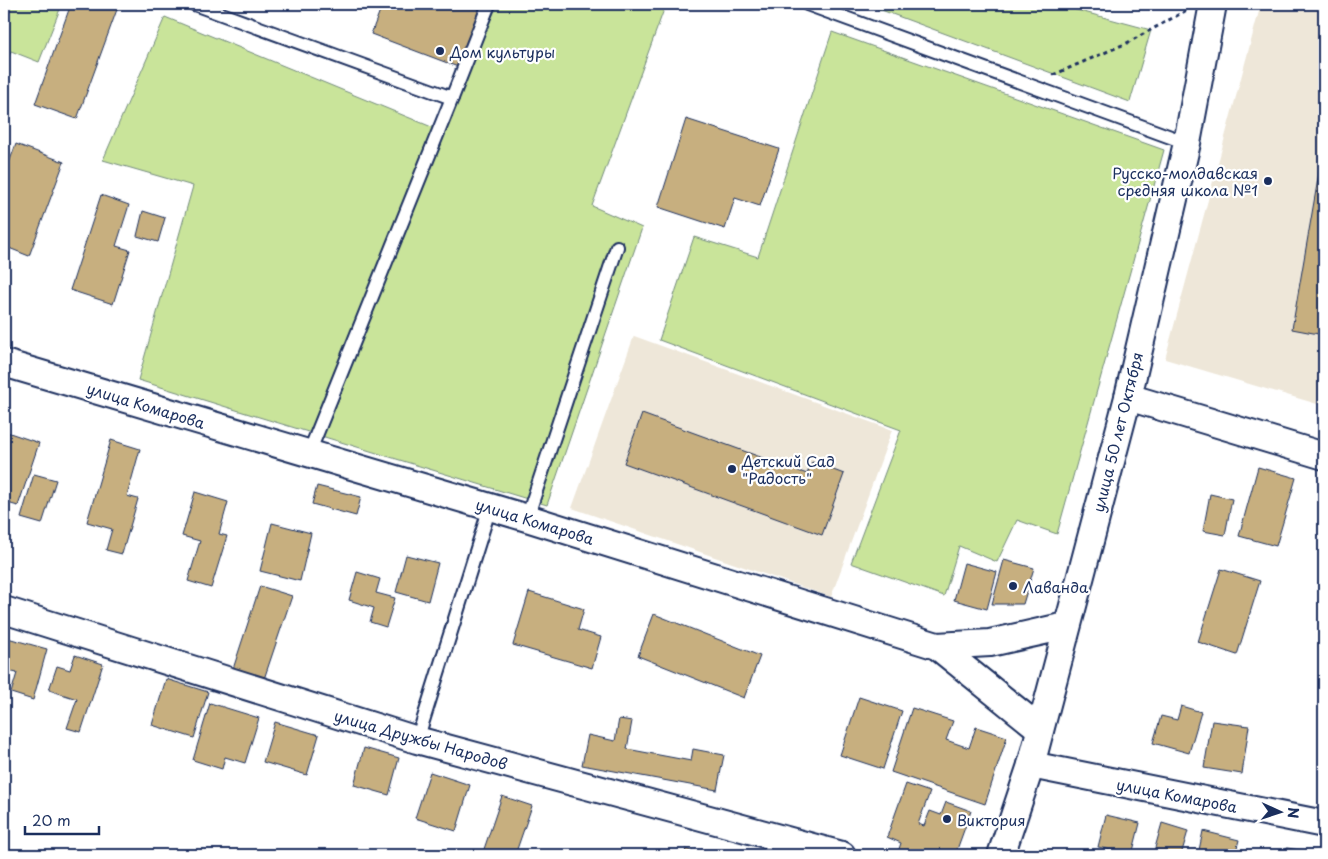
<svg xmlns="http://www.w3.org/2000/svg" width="1328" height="859" font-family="'Playpen Sans',sans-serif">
	<rect width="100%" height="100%" fill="#fff"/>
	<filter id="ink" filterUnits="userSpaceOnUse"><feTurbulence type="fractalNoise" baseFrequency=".02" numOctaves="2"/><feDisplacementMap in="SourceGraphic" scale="10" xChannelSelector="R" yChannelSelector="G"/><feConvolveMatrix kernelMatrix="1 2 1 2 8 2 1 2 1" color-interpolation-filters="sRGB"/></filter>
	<g filter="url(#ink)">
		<!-- built -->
		<g fill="#eee7d9">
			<path d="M 1261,4 L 1324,4 L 1324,406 L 1165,359 Z"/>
			<path d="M 634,336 L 892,430 L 831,597 L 572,508 Z"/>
		</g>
		<!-- green -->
		<g fill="#c9e49a" stroke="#728a7c">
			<path d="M 4,4 L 62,4 L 39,62 L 11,51 L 4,69 Z"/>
			<path d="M 498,4 L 666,4 L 592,206 L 642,228 L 547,505 L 138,380 L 193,186 L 103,160 L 165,17 L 439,130 Z"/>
			<path d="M 865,4 L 1054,4 L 1151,30 L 1130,102 Z"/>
			<path d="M 832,32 L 1164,150 L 1057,534 L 1017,520 L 997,562 L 959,546 L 944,596 L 851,563 L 901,430 L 659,340 L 694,237 L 758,257 Z"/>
		</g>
		<!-- building -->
		<g fill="#c7af7f" stroke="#1b2f5e">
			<path d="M 71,4 L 119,4 L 77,119 L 35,104 Z"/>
			<path d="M 369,4 L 482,4 L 458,67 L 371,34 L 381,8 Z"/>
			<path d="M 686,119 L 779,149 L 760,206 L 735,198 L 725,229 L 658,207 Z"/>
			<path d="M 16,144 L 64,162 L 29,256 L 4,246 L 4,176 Z"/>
			<path d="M 1324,144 L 1324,335 L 1292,329 Z"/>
			<path d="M 101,195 L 129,205 L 116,246 L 130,250 L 113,304 L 70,290 Z"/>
			<path d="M 143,211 L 165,218 L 158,242 L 137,236 Z"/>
			<path d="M 642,414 L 807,474 L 812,462 L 844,474 L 822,535 L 624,463 Z"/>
			<path d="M 4,431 L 39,443 L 18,506 L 4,502 Z"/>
			<path d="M 111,440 L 140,449 L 127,496 L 138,499 L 122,554 L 106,550 L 112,529 L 87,522 Z"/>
			<path d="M 1258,467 L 1296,478 L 1276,546 L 1239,536 Z"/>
			<path d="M 34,474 L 56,480 L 42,524 L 21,518 Z"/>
			<path d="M 317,486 L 361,497 L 356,516 L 312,504 Z"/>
			<path d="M 195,492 L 228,502 L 219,534 L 227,536 L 211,588 L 188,581 L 200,541 L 182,536 Z"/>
			<path d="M 1210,494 L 1232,499 L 1225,535 L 1203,531 Z"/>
			<path d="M 1324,499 L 1324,525 L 1319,523 Z"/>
			<path d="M 272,523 L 311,533 L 300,581 L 260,571 Z"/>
			<path d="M 406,555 L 438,563 L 428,601 L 396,592 Z"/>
			<path d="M 1004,560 L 1034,568 L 1023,604 L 992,604 Z"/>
			<path d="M 964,563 L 997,572 L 987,609 L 954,600 Z"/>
			<path d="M 1221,569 L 1260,581 L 1237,655 L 1198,642 Z"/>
			<path d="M 357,572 L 380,579 L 376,593 L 395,598 L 386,627 L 370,622 L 374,608 L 349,600 Z"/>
			<path d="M 260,586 L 292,596 L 264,679 L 233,669 Z"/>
			<path d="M 529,592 L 584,609 L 578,630 L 601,637 L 592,668 L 513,645 Z"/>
			<path d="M 654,614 L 760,656 L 744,698 L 638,656 Z"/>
			<path d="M 4,637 L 47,649 L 33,700 L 11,693 L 17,673 L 4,670 Z"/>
			<path d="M 75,655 L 103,664 L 81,732 L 67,728 L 77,699 L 49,690 L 57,666 L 70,670 Z"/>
			<path d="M 166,679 L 208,692 L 194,738 L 152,725 Z"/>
			<path d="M 859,697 L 902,711 L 883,769 L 840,755 Z"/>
			<path d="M 210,703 L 259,718 L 245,763 L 225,757 L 222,769 L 193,760 Z"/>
			<path d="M 1181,706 L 1201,712 L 1189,753 L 1153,743 L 1161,716 L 1177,720 Z"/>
			<path d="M 912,708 L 953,721 L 946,740 L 969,748 L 976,727 L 1007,737 L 985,804 L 891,772 Z"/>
			<path d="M 619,719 L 632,721 L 627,749 L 691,761 L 693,749 L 724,755 L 717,790 L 582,765 L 588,735 L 615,741 Z"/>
			<path d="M 1212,721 L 1249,726 L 1242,774 L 1204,768 Z"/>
			<path d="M 275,722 L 319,735 L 307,775 L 263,762 Z"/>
			<path d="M 364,748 L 399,758 L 389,795 L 354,785 Z"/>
			<path d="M 430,772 L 470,785 L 456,831 L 415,818 Z"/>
			<path d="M 906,784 L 930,792 L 918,824 L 924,826 L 930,811 L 941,815 L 946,802 L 971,811 L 955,855 L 897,855 L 901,843 L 887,837 Z"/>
			<path d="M 502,796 L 532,806 L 515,855 L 482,855 Z"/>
			<path d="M 1106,815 L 1140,823 L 1132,855 L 1098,847 Z"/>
			<path d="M 1162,823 L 1188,831 L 1181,855 L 1153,855 Z"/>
			<path d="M 1203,831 L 1239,840 L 1235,855 L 1198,855 Z"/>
			<path d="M 1287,848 L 1319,853 L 1319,855 L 1285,855 Z"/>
			<path d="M 686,849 L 703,855 L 684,855 Z"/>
		</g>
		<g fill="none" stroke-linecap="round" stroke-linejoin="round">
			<!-- service casing -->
			<g stroke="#1b2f5e" stroke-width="16">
				<g id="service">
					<path d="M 194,4 L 452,98 L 489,4"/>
					<path d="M 807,4 L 1187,143"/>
					<path d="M 309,453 L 452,98"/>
					<path d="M 527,518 L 617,247"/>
					<path d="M 417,740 L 490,507"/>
				</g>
			</g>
			<!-- minor casing -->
			<g stroke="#1b2f5e" stroke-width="30">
				<g id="minor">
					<path d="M 4,363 L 527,518 L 937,646 L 1040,729"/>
					<path d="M 1128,397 L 1324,456"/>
					<path d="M 4,610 L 417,740 L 842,855"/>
					<path d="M 937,646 L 990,643 L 1066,626"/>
					<path d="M 1031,765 L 1324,824"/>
					<path d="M 1001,855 L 1031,765 L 1128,397 L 1187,143 L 1213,4"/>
				</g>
			</g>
			<!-- path -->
			<path stroke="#1b2f5e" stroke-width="3" stroke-dasharray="4 4" stroke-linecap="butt" d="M 1053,75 L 1127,43 L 1187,10"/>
			<!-- service -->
			<use href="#service" stroke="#fff" stroke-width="12"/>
			<!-- minor -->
			<use href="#minor" stroke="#fff" stroke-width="26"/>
		</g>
	</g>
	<!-- markers -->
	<g fill="#1b2f5e" stroke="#fff" stroke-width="2">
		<circle cx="440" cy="51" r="5"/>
		<circle cx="1268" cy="181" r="5"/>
		<circle cx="732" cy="469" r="5"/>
		<circle cx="1013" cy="586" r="5"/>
		<circle cx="947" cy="819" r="5"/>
	</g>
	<g text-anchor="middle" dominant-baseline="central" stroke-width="4.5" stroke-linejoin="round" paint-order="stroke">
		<!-- poi labels -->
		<g font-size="15" fill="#1b2f5e" stroke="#fff" text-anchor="start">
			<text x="450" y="51">Дом культуры</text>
			<text x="1258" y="172" text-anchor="end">Русско-молдавская<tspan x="1258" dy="17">средняя школа №1</tspan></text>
			<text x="742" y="460">Детский Сад<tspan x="742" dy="17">"Радость"</tspan></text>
			<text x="1023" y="586">Лаванда</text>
			<text x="957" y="819">Виктория</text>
		</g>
		<!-- street labels -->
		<g font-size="15" fill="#1b2f5e" stroke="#fff">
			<text transform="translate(146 405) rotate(17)">улица Комарова</text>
			<text transform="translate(1117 432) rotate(-76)">улица 50 лет Октября</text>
			<text transform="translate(535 521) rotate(17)">улица Комарова</text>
			<text transform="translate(421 739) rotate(16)">улица Дружбы Народов</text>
			<text transform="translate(1177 795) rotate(11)">улица Комарова</text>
		</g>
	</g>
	<!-- margin -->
	<rect width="1328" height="859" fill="none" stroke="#fff" stroke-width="20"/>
	<rect x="10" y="10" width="1308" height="839" fill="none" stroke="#1b2f5e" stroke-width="2" filter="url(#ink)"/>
	<!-- north arrow -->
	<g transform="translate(1280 812) rotate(93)" stroke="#ffffff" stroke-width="4" paint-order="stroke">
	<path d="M0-4L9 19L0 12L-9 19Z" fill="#1b2f5e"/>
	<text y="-8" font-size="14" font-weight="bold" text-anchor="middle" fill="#1b2f5e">N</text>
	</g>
	<!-- scale -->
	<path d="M25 826v8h74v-8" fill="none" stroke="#1b2f5e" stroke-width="2.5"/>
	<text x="32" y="826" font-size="15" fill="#1b2f5e" stroke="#ffffff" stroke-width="4" paint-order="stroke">20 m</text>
</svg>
